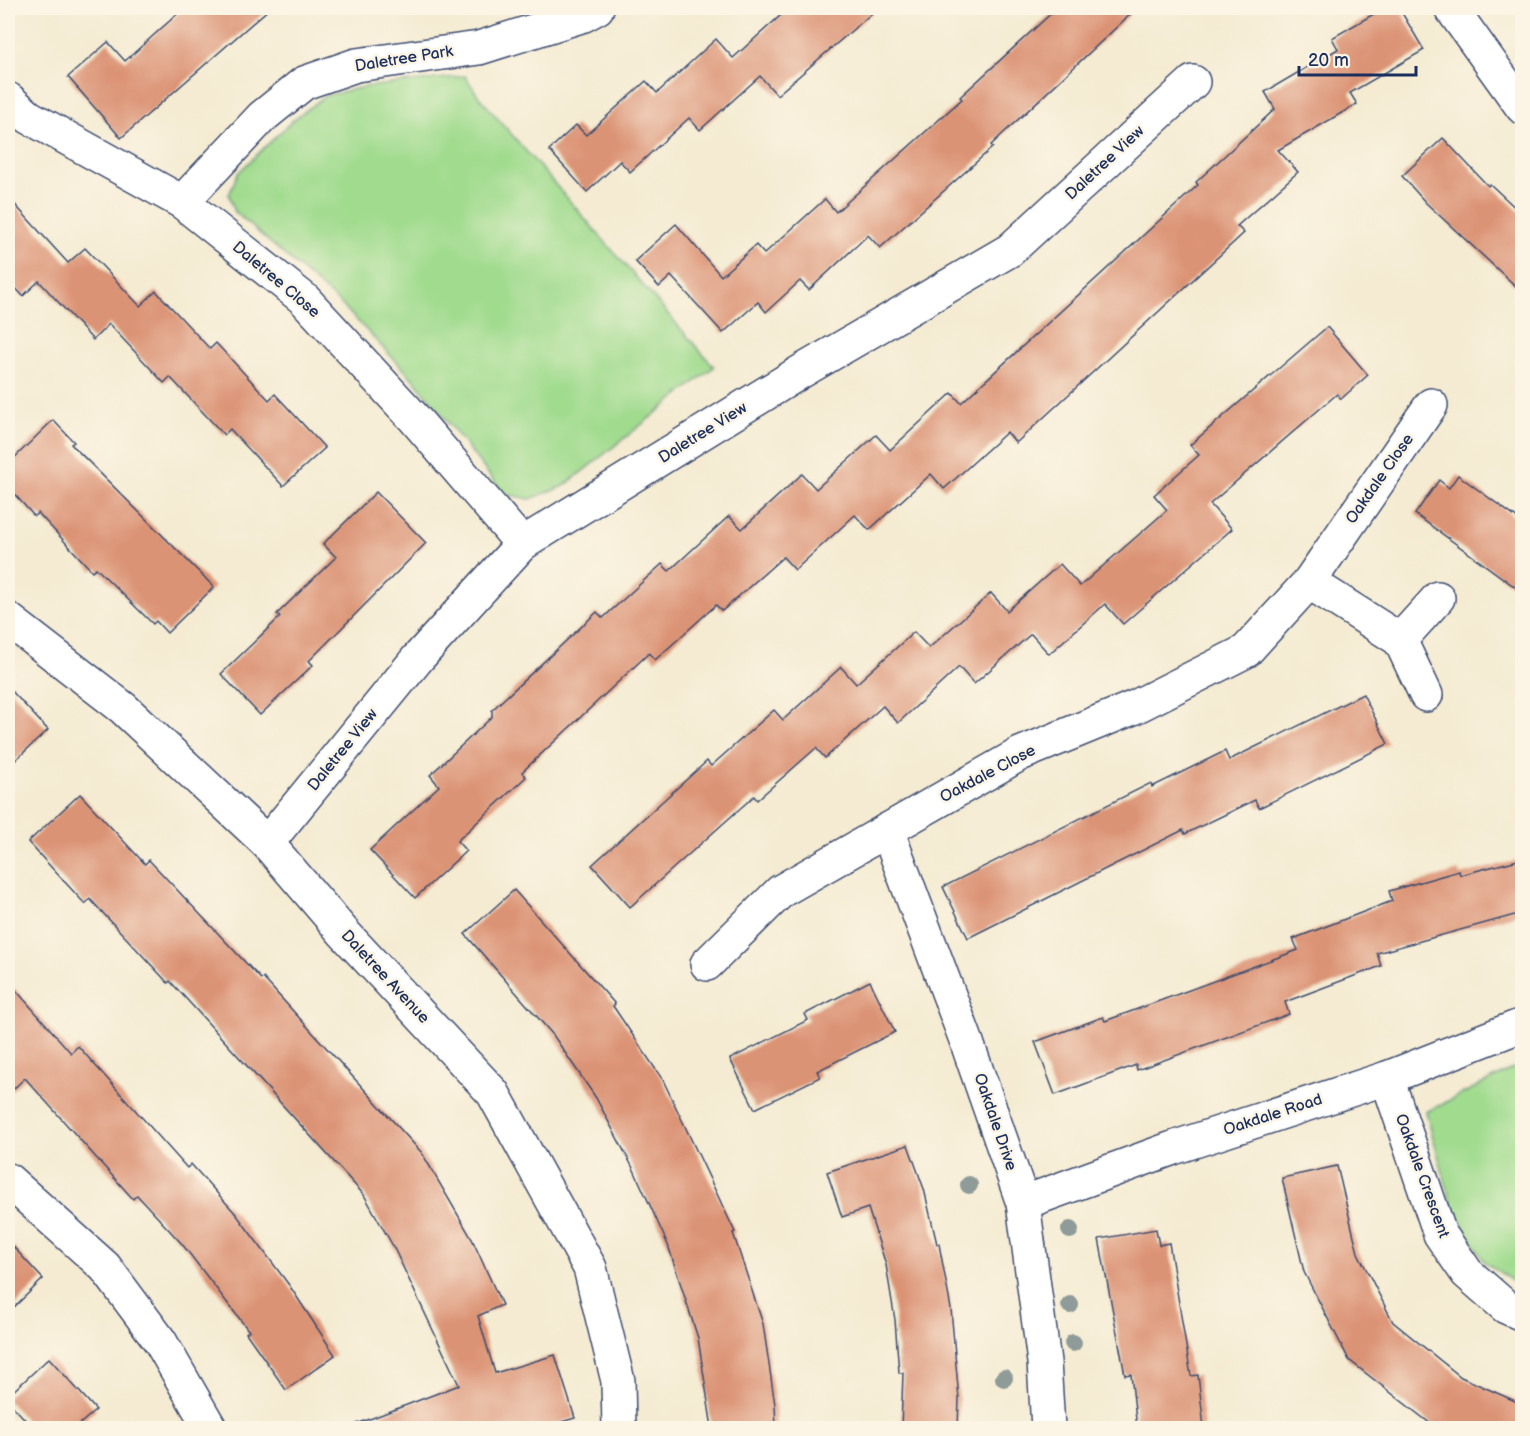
<svg xmlns="http://www.w3.org/2000/svg" width="1530" height="1436" font-family="'Balsamiq Sans',sans-serif">
	<rect width="100%" height="100%" fill="#fcf5e5"/>
	<filter id="ink" filterUnits="userSpaceOnUse"><feTurbulence type="fractalNoise" baseFrequency=".0167" numOctaves="2"/><feDisplacementMap in="SourceGraphic" scale="12" xChannelSelector="R" yChannelSelector="G"/><feConvolveMatrix kernelMatrix="1 2 1 2 8 2 1 2 1" color-interpolation-filters="sRGB"/></filter>
	<filter id="wash" filterUnits="userSpaceOnUse"><feTurbulence type="fractalNoise" baseFrequency=".008" numOctaves="4" result="noise"/><feDisplacementMap in="SourceGraphic" scale="24" xChannelSelector="R" yChannelSelector="G"/><feGaussianBlur stdDeviation="1.35" result="paint"/><feColorMatrix in="noise" values="0 0 0 0 0 0 0 0 0 0 0 0 0 0 0 0 0 1.4 0 .05"/><feComposite in="paint" operator="in"/></filter>
	<g filter="url(#wash)">
		<rect width="100%" height="100%" fill="#f4ebd2"/>
		<!-- green -->
		<g fill="#a0db8e" stroke="#5e8576" stroke-width="1.5">
			<path d="M 465,76 L 479,97 L 714,367 L 564,486 L 530,499 L 504,494 L 417,383 L 343,306 L 235,212 L 229,195 L 238,173 L 293,120 L 325,96 L 364,87 Z"/>
			<path d="M 1522,1064 L 1522,1288 L 1484,1261 L 1453,1209 L 1426,1112 Z"/>
		</g>
		<g id="blocks">
			<!-- building -->
			<g fill="#db9374">
				<path d="M 184,8 L 270,8 L 121,138 L 68,77 L 108,42 L 125,61 Z"/>
				<path d="M 789,8 L 878,8 L 777,95 L 760,76 L 700,130 L 689,118 L 630,172 L 620,161 L 587,192 L 549,150 L 576,125 L 586,135 L 646,81 L 657,93 L 716,39 L 733,58 Z"/>
				<path d="M 1057,8 L 1137,8 L 991,145 L 993,147 L 880,248 L 868,235 L 809,290 L 800,281 L 766,312 L 758,302 L 723,333 L 671,276 L 659,287 L 635,261 L 676,224 L 721,276 L 756,245 L 764,254 L 825,199 L 836,212 L 962,99 L 960,97 Z"/>
				<path d="M 1384,8 L 1399,8 L 1424,50 L 1350,93 L 1357,104 L 1278,150 L 1298,172 L 1237,226 L 1244,233 L 1016,443 L 1007,432 L 944,489 L 931,474 L 869,530 L 855,515 L 795,570 L 783,557 L 722,611 L 716,605 L 655,660 L 649,653 L 522,772 L 526,777 L 457,841 L 466,851 L 415,898 L 370,850 L 439,786 L 430,775 L 492,717 L 492,710 L 597,612 L 603,618 L 662,564 L 669,571 L 729,516 L 742,529 L 802,474 L 816,489 L 876,435 L 890,450 L 952,393 L 961,403 L 1198,185 L 1196,182 L 1275,109 L 1265,92 L 1338,49 L 1332,38 Z"/>
				<path d="M 1443,138 L 1488,186 L 1490,184 L 1522,214 L 1522,292 L 1426,203 L 1402,176 Z"/>
				<path d="M 8,197 L 68,263 L 85,248 L 140,306 L 156,291 L 210,349 L 216,343 L 269,400 L 275,394 L 325,448 L 283,486 L 230,429 L 224,435 L 170,377 L 164,383 L 109,324 L 93,340 L 39,281 L 23,296 L 8,280 Z"/>
				<path d="M 1327,327 L 1368,375 L 1341,399 L 1337,394 L 1210,504 L 1232,529 L 1123,624 L 1105,604 L 1049,654 L 1031,634 L 974,684 L 959,667 L 898,723 L 883,706 L 825,758 L 816,748 L 757,800 L 754,796 L 630,907 L 592,865 L 707,761 L 711,766 L 774,710 L 783,720 L 841,667 L 856,684 L 914,632 L 929,648 L 991,593 L 1007,611 L 1060,564 L 1080,586 L 1167,510 L 1154,495 L 1199,455 L 1190,445 Z"/>
				<path d="M 53,420 L 74,442 L 71,444 L 214,587 L 167,633 L 156,621 L 153,624 L 96,568 L 92,571 L 38,513 L 34,516 L 8,487 L 8,464 Z"/>
				<path d="M 1458,475 L 1522,522 L 1522,592 L 1415,514 L 1439,480 L 1449,488 Z"/>
				<path d="M 376,492 L 426,543 L 309,661 L 313,665 L 260,715 L 221,674 L 280,617 L 277,614 L 336,557 L 323,544 Z"/>
				<path d="M 8,687 L 48,730 L 8,767 Z"/>
				<path d="M 1363,694 L 1388,744 L 1259,808 L 1255,800 L 1185,834 L 1183,830 L 968,938 L 943,887 L 1151,783 L 1152,787 L 1225,751 L 1229,760 Z"/>
				<path d="M 80,794 L 145,864 L 149,860 L 261,979 L 263,978 L 422,1153 L 472,1239 L 502,1305 L 478,1316 L 495,1373 L 555,1355 L 575,1418 L 541,1428 L 354,1428 L 354,1425 L 459,1385 L 393,1246 L 364,1195 L 170,981 L 168,983 L 90,899 L 85,904 L 28,842 Z"/>
				<path d="M 1522,859 L 1522,913 L 1377,953 L 1381,966 L 1285,1002 L 1289,1014 L 1137,1070 L 1136,1065 L 1055,1095 L 1035,1042 L 1103,1017 L 1105,1021 L 1298,950 L 1293,939 L 1392,901 L 1389,891 L 1459,871 L 1460,875 Z"/>
				<path d="M 514,890 L 615,1004 L 613,1006 L 663,1080 L 735,1232 L 733,1233 L 763,1324 L 775,1405 L 776,1428 L 712,1428 L 698,1338 L 668,1245 L 634,1170 L 596,1098 L 553,1035 L 465,934 Z"/>
				<path d="M 8,981 L 71,1053 L 78,1046 L 187,1168 L 191,1164 L 236,1214 L 289,1285 L 335,1355 L 286,1390 L 246,1333 L 249,1331 L 182,1244 L 137,1195 L 133,1199 L 25,1078 L 8,1094 Z"/>
				<path d="M 870,981 L 895,1032 L 817,1071 L 820,1077 L 755,1109 L 730,1059 L 808,1020 L 805,1014 Z"/>
				<path d="M 908,1145 L 924,1189 L 937,1244 L 939,1244 L 951,1309 L 959,1399 L 958,1428 L 901,1428 L 903,1373 L 899,1373 L 895,1320 L 886,1265 L 868,1208 L 842,1217 L 827,1172 Z"/>
				<path d="M 1337,1166 L 1358,1253 L 1393,1322 L 1461,1377 L 1522,1404 L 1522,1428 L 1436,1428 L 1349,1360 L 1304,1272 L 1282,1178 Z"/>
				<path d="M 1156,1229 L 1159,1245 L 1169,1243 L 1191,1376 L 1198,1375 L 1204,1428 L 1137,1428 L 1131,1374 L 1125,1375 L 1099,1239 Z"/>
				<path d="M 8,1241 L 43,1279 L 8,1313 Z"/>
				<path d="M 49,1358 L 96,1410 L 75,1428 L 33,1428 L 8,1401 L 8,1396 Z"/>
			</g>
		</g>
	</g>
	<g filter="url(#ink)">
		<use href="#blocks" fill-opacity="0" stroke="#3c4b6f" stroke-width="1.5"/>
		<g fill="none" stroke-linecap="round" stroke-linejoin="round">
			<!-- street casing -->
			<g stroke="#3c4b6f" stroke-width="36">
				<g id="street">
					<path d="M 1451,8 L 1522,107"/>
					<path d="M 8,99 L 29,117 L 182,202 L 304,299 L 414,418 L 522,544"/>
					<path d="M 182,202 L 262,117 L 304,83 L 356,65 L 479,48 L 584,15 L 597,8"/>
					<path d="M 1309,582 L 1400,640"/>
					<path d="M 8,619 L 123,708 L 267,843 L 344,933 L 493,1093 L 590,1268 L 618,1381 L 619,1428"/>
					<path d="M 1426,695 L 1400,640 L 1438,598"/>
					<path d="M 887,830 L 966,1040 L 1023,1203 L 1044,1362 L 1048,1428"/>
					<path d="M 267,843 L 418,658 L 522,544 L 802,371 L 1010,250 L 1193,82"/>
					<path d="M 707,964 L 781,891 L 1020,754 L 1135,707 L 1246,651 L 1309,582 L 1431,405"/>
					<path d="M 1387,1078 L 1440,1234 L 1467,1273 L 1506,1307 L 1522,1314"/>
					<path d="M 8,1180 L 105,1267 L 160,1341 L 210,1428"/>
					<path d="M 1023,1203 L 1173,1148 L 1387,1078 L 1522,1025"/>
				</g>
			</g>
			<!-- street -->
			<use href="#street" stroke="#fff" stroke-width="33"/>
		</g>
		<!-- trees -->
		<g fill="#8f9b99">
			<circle cx="969" cy="1185" r="9"/>
			<circle cx="1070" cy="1230" r="9"/>
			<circle cx="1070" cy="1305" r="9"/>
			<circle cx="1073" cy="1343" r="9"/>
			<circle cx="1004" cy="1378" r="9"/>
		</g>
	</g>
	<g text-anchor="middle" dominant-baseline="central" stroke-width="5" stroke-linejoin="round" paint-order="stroke">
		<!-- street labels -->
		<g font-size="16" fill="#1b2f5e" stroke="#fcf5e5">
			<text transform="translate(404 59) rotate(-9)">Daletree Park</text>
			<text transform="translate(1105 163) rotate(-43)">Daletree View</text>
			<text transform="translate(276 280) rotate(40)">Daletree Close</text>
			<text transform="translate(703 433) rotate(-32)">Daletree View</text>
			<text transform="translate(1380 479) rotate(-55)">Oakdale Close</text>
			<text transform="translate(343 750) rotate(-51)">Daletree View</text>
			<text transform="translate(988 774) rotate(-28)">Oakdale Close</text>
			<text transform="translate(385 977) rotate(47)">Daletree Avenue</text>
			<text transform="translate(1273 1115) rotate(-18)">Oakdale Road</text>
			<text transform="translate(995 1122) rotate(71)">Oakdale Drive</text>
			<text transform="translate(1422 1176) rotate(70)">Oakdale Crescent</text>
		</g>
	</g>
	<!-- margin -->
	<rect width="1530" height="1436" fill="none" stroke="#fcf5e5" stroke-width="30"/>
	<!-- scale -->
	<path d="M1299 66v9h117v-9" fill="none" stroke="#1b2f5e" stroke-width="3"/>
	<text x="1308" y="66" font-size="18" fill="#1b2f5e" stroke="#fcf5e5" stroke-width="4.5" paint-order="stroke">20 m</text>
</svg>
